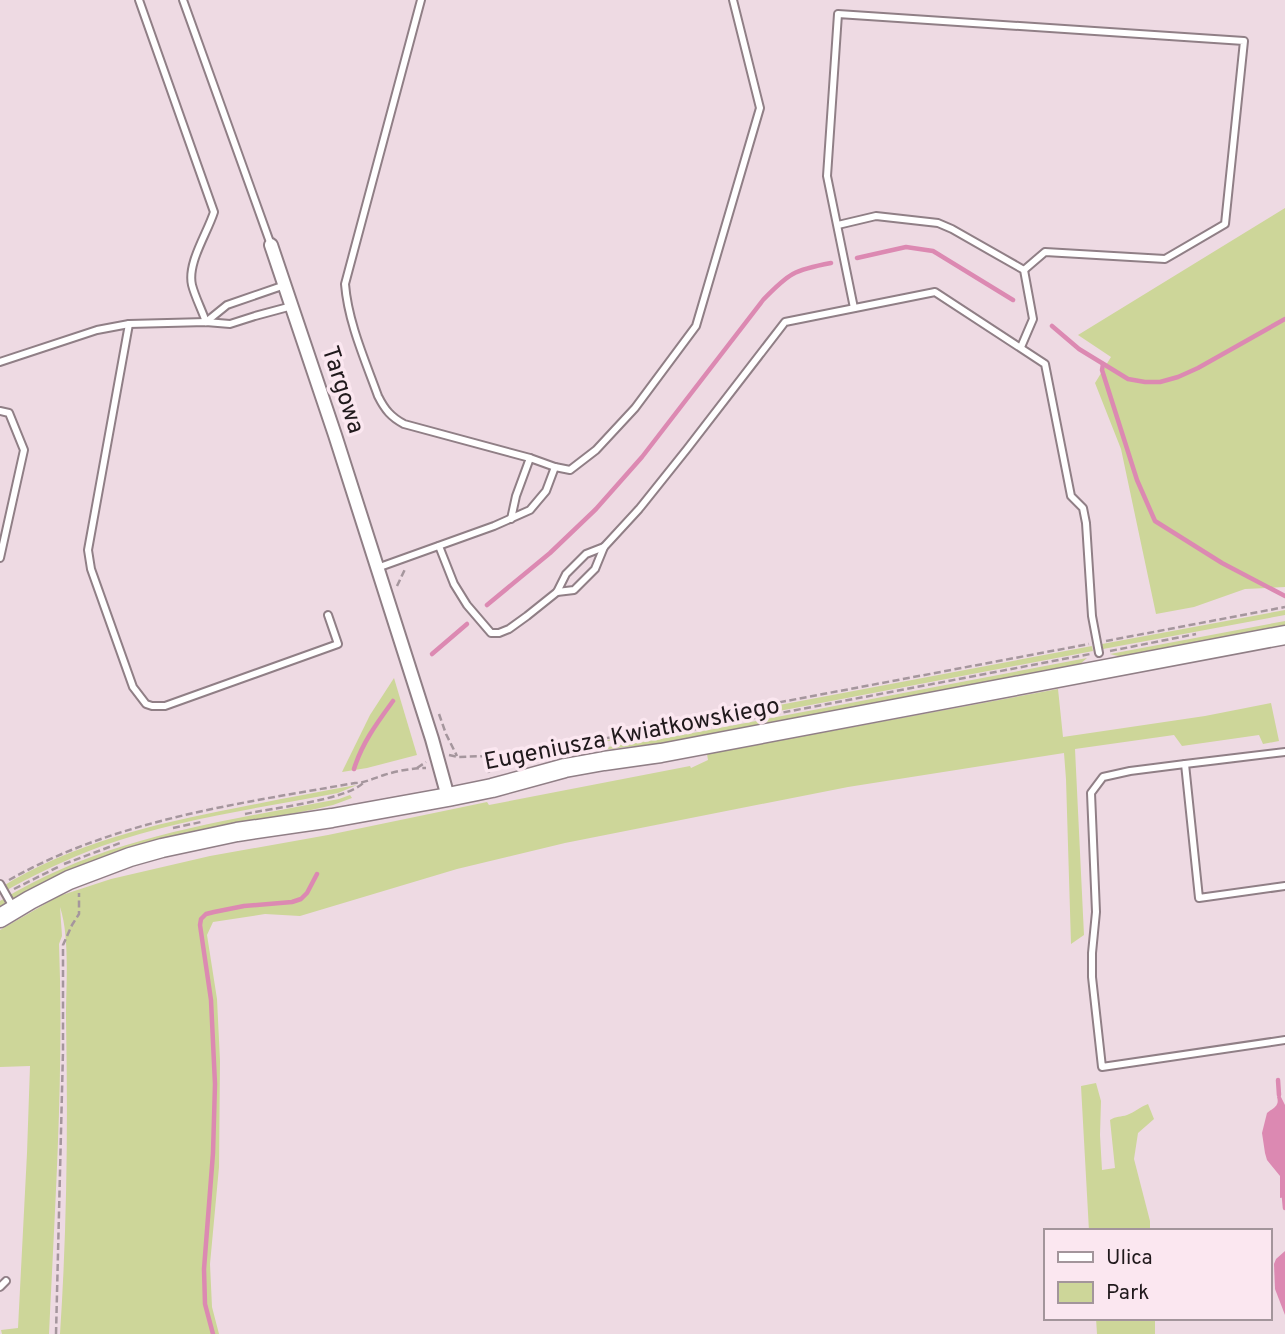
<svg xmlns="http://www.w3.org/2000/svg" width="1285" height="1334" font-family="Overpass,sans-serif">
	<rect width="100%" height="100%" fill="#eedae3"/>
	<!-- green -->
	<g fill="#cdd699">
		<path d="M 1285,208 L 1285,587 L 1245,589 L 1194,607 L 1156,614 L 1121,449 L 1095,383 L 1111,357 L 1078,335 Z"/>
		<path d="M 1285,610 L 1285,615 L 1103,649 L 1102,644 Z"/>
		<path d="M 1285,621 L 1285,626 L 1122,657 L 1110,654 Z"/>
		<path d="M 1092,646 L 1093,651 L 653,735 L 593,743 L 593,742 L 648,734 L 679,724 Z"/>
		<path d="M 1087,658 L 1079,665 L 703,736 L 671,742 L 566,754 L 491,769 L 490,761 L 516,761 L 565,753 L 656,740 Z"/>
		<path d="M 394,678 L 417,755 L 367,768 L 342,772 L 370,715 Z"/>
		<path d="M 1058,689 L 1063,737 L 1205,716 L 1271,703 L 1279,741 L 1263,744 L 1259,735 L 1182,746 L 1174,735 L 1075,749 L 1084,935 L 1071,944 L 1066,779 L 1064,753 L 848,787 L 565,843 L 457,869 L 300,916 L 265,914 L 213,922 L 207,935 L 217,999 L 220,1061 L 219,1167 L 210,1264 L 212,1307 L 219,1334 L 60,1334 C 67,1229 68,1123 66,1018 C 66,985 70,937 60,907 L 62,936 L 59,944 C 64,1074 55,1204 49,1334 L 2,1334 L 1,1330 L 18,1328 L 27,1153 L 30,1066 L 0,1067 L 0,930 L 59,896 L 111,879 L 210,856 L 328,835 L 487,802 L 489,805 L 690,766 L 691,768 L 708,760 L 707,754 Z"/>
		<path d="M 357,785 L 338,793 C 259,808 178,819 102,846 C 67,859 33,875 0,894 L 0,888 C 72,843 154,824 236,808 C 276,800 317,792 357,785 Z"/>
		<path d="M 350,795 L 352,798 L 333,805 C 287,816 241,823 195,832 C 127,846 58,869 0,908 L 0,901 C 106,836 220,822 339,799 Z"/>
		<path d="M 1096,1083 L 1101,1101 L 1100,1135 L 1102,1170 L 1115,1168 L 1110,1120 C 1116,1116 1121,1117 1127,1115 C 1135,1112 1140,1107 1148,1104 L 1154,1119 L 1138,1133 L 1134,1159 L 1150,1221 L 1150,1231 L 1089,1231 L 1081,1086 Z"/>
		<path d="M 1096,1318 L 1155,1318 L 1155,1334 L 1097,1334 Z"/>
	</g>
	<!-- water -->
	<g fill="#dc89b2">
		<path d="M 1280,1095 L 1285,1105 L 1285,1197 L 1280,1198 L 1280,1176 L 1267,1160 L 1265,1153 L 1262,1133 L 1267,1113 C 1273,1108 1280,1106 1277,1097 Z"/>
		<path d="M 1285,1251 L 1285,1315 L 1275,1289 L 1274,1264 L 1276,1259 Z"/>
	</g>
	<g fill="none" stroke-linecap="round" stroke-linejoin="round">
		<!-- stream -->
		<g stroke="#dc89b2" stroke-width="4.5">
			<path d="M 857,258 L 906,247 L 933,251 L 1013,300"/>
			<path d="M 1052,326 L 1079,349 L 1128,379 L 1145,382 L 1160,382 L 1178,377 L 1198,368 L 1285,319"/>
			<path d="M 1103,364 L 1102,370 L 1137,480 L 1155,521 L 1222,563 L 1285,596"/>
			<path d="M 487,605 L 550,553 L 596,509 L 642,457 L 763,300 C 789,273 794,270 831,263"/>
			<path d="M 432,654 L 467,624"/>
			<path d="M 354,769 C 362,743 377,723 393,701"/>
			<path d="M 1278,1080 L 1279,1095"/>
			<path d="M 1284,1197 L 1285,1208"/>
			<path d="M 213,1334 L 205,1304 L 204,1269 L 213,1153 L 215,1084 L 211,1000 L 200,925 L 201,919 L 206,914 L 214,912 L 244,906 L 292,902 L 301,899 L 307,893 L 317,874"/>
		</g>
		<!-- lane casing -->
		<g stroke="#907f86" stroke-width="10">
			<g id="lane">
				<path d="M 139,0 L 214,212 C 207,234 187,263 192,285 C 195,297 202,310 206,322"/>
				<path d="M 183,0 L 271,245"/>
				<path d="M 421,0 L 345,284 C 348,322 365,360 378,396 C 385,410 391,417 404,424 L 530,458 L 555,467 L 570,470 L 596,450 L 635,408 L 696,326 L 760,108 L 733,0"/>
				<path d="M 838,225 L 876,216 L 938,223 L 952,229 L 1024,270 L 1033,319 L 1021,347"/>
				<path d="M 854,308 L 827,176 L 838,14 L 1244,41 L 1225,224 L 1165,259 L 1045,252 L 1024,270"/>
				<path d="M 206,322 L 227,305 L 285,285"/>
				<path d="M 129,324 L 88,550 L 91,569 L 133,687 L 146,704 L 152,706 L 165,706 L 338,644 L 328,615"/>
				<path d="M 0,362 L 97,330 L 129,324 L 206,322 L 230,324 L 255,316 L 292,306"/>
				<path d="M 0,411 L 9,413 L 24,450 L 0,558"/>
				<path d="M 511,519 L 516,496 L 530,458"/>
				<path d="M 439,546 L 454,584 L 467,605 L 491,633 L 499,633 L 509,629 L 527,616 L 557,592 L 566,574 L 586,554 L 604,547"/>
				<path d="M 377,568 L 494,526 L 530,510 L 546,491 L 555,467"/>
				<path d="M 557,592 L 574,590 L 595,569 L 604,547 L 639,509 L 687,449 L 785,322 L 935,292 L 1045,364 L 1071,496 L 1083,508 L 1086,523 L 1092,616 L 1099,653"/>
				<path d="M 1285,752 L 1185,764 L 1199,898 L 1285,886"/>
				<path d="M 1185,764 L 1130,771 L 1103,777 L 1091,793 L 1096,912 L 1092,953 L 1092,977 L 1102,1067 L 1285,1040"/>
				<path d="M 0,884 L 13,907"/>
				<path d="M 0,1287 L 6,1281"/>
			</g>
		</g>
		<!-- street casing -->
		<g stroke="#907f86" stroke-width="16">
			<path id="street" d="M 271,245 L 335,435 L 432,739 L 448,797"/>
		</g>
		<!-- secondary casing -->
		<g stroke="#907f86" stroke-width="21">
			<path id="secondary" d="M 0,918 L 30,900 L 69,880 L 130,857 L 162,848 L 237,832 L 332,818 L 448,797 L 492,788 L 565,768 L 604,761 L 661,753 L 1285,635"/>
		</g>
		<!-- path -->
		<g stroke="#a5969d" stroke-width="2.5" stroke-dasharray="7 3.5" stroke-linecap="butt">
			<path d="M 397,586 L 406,567"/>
			<path d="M 1106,641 L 1285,607"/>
			<path d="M 1110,651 L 1196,634"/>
			<path d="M 439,714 L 446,734 L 457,756"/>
			<path d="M 670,734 L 1090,654"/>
			<path d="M 449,755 L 458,757 L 516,755 L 580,744 L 594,740 L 653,731 L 680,721 L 1089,644"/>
			<path d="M 486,756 L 489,773"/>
			<path d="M 417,768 L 426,762"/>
			<path d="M 245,814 C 272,808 346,800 363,783"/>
			<path d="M 173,828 L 201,822"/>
			<path d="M 64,864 L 120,843"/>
			<path d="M 9,880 C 115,820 236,804 355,783 C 365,783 374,778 384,775 C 397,771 412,768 426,768"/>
			<path d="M 14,889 L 58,867"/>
			<path d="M 56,1334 L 63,1051 L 63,945 L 72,925 L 79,914 L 79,893"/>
		</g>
		<!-- lane -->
		<use href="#lane" stroke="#fff" stroke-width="6"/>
		<!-- street -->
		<use href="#street" stroke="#fff" stroke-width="12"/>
		<!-- secondary -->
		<use href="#secondary" stroke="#fff" stroke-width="18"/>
	</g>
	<g text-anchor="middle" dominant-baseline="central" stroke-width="7" stroke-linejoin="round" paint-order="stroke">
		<!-- street labels -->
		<g font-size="24" fill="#20191c" stroke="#fbe7f0">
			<text transform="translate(342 390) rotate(72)">Targowa</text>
			<text transform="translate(632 735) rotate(-11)">Eugeniusza Kwiatkowskiego</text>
		</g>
	</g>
	<!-- legend -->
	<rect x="1044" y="1229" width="228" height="91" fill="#fbe7f0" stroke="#a3959b" stroke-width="2"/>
	<rect x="1058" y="1252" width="35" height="10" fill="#ffffff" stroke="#a3959b" stroke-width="2"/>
	<text x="1106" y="1264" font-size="21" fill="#20191c">Ulica</text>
	<rect x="1058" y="1282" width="35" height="21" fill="#cdd699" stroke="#a3959b" stroke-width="2"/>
	<text x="1106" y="1299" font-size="21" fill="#20191c">Park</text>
</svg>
